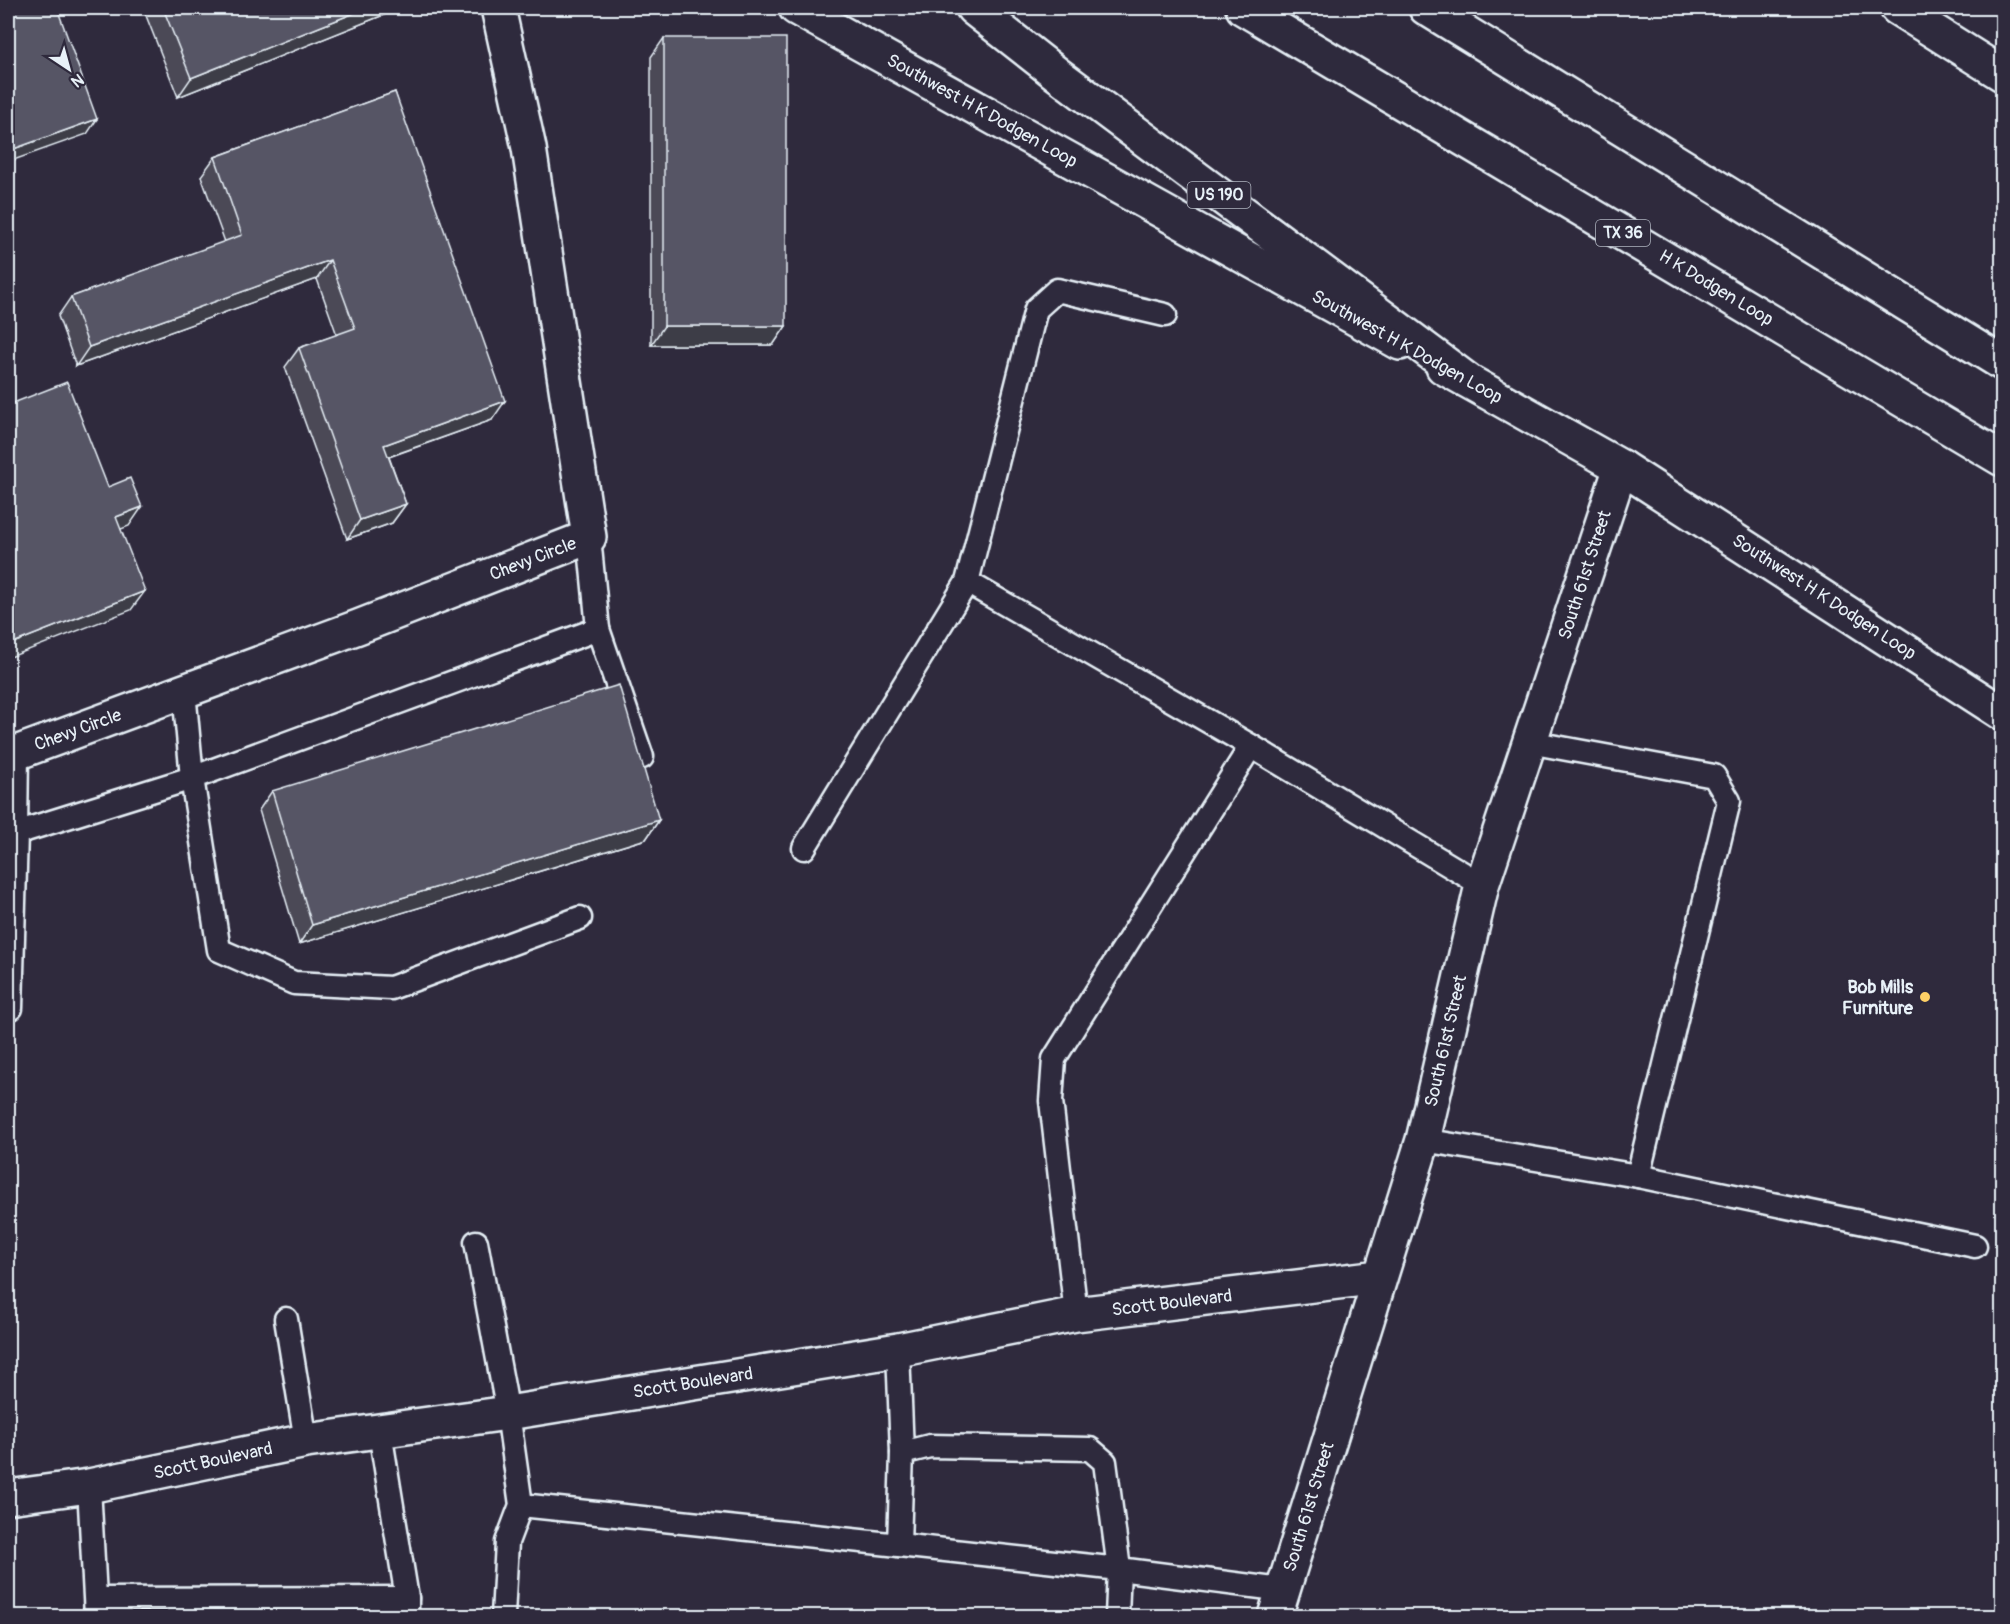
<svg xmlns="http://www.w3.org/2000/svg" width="2010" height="1624" font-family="Pangolin,sans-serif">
	<rect width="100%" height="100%" fill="#2f2a3d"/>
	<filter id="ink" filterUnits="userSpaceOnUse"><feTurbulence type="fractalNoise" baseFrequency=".0167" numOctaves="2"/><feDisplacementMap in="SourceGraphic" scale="12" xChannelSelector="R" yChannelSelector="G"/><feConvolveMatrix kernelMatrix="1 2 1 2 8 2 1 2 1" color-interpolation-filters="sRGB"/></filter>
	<g filter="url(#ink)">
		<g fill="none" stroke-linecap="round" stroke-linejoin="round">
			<!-- service casing -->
			<g stroke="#e8f1f8" stroke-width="27">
				<g id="service">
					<path d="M 967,582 L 1036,309 L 1057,290 L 1165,315"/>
					<path d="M 598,629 L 642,757"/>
					<path d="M 184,691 L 192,778 L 598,629 L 589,537"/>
					<path d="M 8,835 L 16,833 L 17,752"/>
					<path d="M 804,848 L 967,582 L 1251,746 L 1482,885"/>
					<path d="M 8,1008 L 11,1008 L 16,833 L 192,778 L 219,950 L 294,983 L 391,988 L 580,918"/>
					<path d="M 1423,1140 L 1638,1176 L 1729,801 L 1714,776 L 1529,742"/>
					<path d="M 1638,1176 L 1975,1246"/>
					<path d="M 476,1242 L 508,1413 L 521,1505 L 507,1542 L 503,1616"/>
					<path d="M 1076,1314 L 1051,1101 L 1054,1059 L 1251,746"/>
					<path d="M 286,1319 L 306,1441"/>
					<path d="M 898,1350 L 902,1453 L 930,1446 L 1090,1449 L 1105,1462 L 1119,1569 L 1283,1590"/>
					<path d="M 380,1432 L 407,1598 L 407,1616"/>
					<path d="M 89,1486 L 96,1616"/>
					<path d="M 521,1505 L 899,1545 L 902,1453"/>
					<path d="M 899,1545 L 1119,1569 L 1117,1616"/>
					<path d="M 96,1599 L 407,1598"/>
				</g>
			</g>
			<!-- minor casing -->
			<g stroke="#e8f1f8" stroke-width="38">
				<g id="minor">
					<path d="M 8,756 L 358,627 L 589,537 L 529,148 L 498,8"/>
					<path d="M 8,1497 L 89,1486 L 306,1441 L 508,1413 L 898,1350 L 1076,1314 L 1379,1277"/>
					<path d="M 1275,1616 L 1423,1140 L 1482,885 L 1621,467"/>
				</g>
			</g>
			<!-- secondary casing -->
			<g stroke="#e8f1f8" stroke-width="38">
				<g id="secondary">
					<path d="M 796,8 L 1400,343"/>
					<path d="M 1897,8 L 2002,74"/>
					<path d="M 1443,367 L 1621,467 L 2002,713"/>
				</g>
			</g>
			<!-- motorway casing -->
			<g stroke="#e8f1f8" stroke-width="38">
				<g id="motorway">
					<path d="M 973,8 L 1057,74 L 1467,380"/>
					<path d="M 1243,8 L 2002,459"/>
					<path d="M 1426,8 L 2002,363"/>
				</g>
			</g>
			<!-- service -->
			<use href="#service" stroke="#2f2a3d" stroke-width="22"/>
			<!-- minor -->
			<use href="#minor" stroke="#2f2a3d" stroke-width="33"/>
			<!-- secondary -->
			<use href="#secondary" stroke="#2f2a3d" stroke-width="33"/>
			<!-- motorway -->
			<use href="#motorway" stroke="#2f2a3d" stroke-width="33"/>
		</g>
		<!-- wall -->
		<g fill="#4b4957" stroke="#e8f1f8" stroke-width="1.5">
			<path d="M 143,8 L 401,8 L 178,97 Z"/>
			<path d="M 664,38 L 786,326 L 773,345 L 651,345 L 651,57 Z"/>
			<path d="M 395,92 L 492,420 L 389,457 L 406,504 L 392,523 L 347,539 L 285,367 L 299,348 L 337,335 L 317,279 L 76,366 L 58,316 L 71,297 L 225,242 L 201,176 L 215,157 Z"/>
			<path d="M 272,791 L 659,820 L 646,839 L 299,944 L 259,810 Z"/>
		</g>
		<!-- shaded-wall -->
		<g fill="#3d3c47" stroke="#e8f1f8" stroke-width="1.5">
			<path d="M 367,8 L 401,8 L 178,97 L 191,78 Z"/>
			<path d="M 97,119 L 87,134 L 8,162 L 8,151 Z"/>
			<path d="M 330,260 L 317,279 L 76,366 L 89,347 Z"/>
			<path d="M 664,326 L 786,326 L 773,345 L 651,345 Z"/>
			<path d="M 505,401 L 492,420 L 371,463 L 384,445 Z"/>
			<path d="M 406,504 L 392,523 L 347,539 L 360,520 Z"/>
			<path d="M 142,507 L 129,526 L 103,536 L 116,517 Z"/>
			<path d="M 145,591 L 131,610 L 8,658 L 8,645 Z"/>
			<path d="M 659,820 L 646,839 L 299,944 L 312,925 Z"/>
		</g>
		<!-- building -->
		<g fill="#575565" stroke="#e8f1f8" stroke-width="1.5">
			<path d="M 8,8 L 57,8 L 97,119 L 8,151 Z"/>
			<path d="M 163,8 L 367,8 L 191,78 Z"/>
			<rect x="664" y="38" width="122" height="288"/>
			<path d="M 395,92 L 505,401 L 384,445 L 406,504 L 360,520 L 299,348 L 355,328 L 330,260 L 89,347 L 71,297 L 242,235 L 215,157 Z"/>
			<path d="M 67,382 L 108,487 L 130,478 L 142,507 L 116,517 L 145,591 L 8,645 L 8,405 Z"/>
			<path d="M 619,685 L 659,820 L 312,925 L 272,791 Z"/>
		</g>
	</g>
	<!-- markers -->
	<circle fill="#ffd166" stroke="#2f2a3d" stroke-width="2" cx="1925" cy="997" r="6"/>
	<g text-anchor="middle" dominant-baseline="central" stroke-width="4.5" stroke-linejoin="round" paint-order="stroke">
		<!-- shield labels -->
		<g fill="#2f2a3d" stroke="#b0b5c0" stroke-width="1.5">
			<rect x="1187.5" y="182" width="63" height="26" rx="4.5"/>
			<rect x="1596" y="220" width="54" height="26" rx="4.5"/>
		</g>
		<g font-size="16" font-weight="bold" fill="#e8f1f8">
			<text x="1219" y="195">US 190</text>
			<text x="1623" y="233">TX 36</text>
		</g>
		<!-- street labels -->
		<g font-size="18" fill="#e8f1f8" stroke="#2f2a3d">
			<text transform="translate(982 111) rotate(29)">Southwest H K Dodgen Loop</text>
			<text transform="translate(1716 288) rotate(31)">H K Dodgen Loop</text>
			<text transform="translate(1407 347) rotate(29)">Southwest H K Dodgen Loop</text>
			<text transform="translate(533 559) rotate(-21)">Chevy Circle</text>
			<text transform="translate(1585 575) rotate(-72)">South 61st Street</text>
			<text transform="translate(1824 597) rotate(33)">Southwest H K Dodgen Loop</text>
			<text transform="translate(78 730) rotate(-20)">Chevy Circle</text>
			<text transform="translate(1446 1041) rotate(-77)">South 61st Street</text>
			<text transform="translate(1172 1303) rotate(-7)">Scott Boulevard</text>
			<text transform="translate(693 1383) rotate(-9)">Scott Boulevard</text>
			<text transform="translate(213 1461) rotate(-12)">Scott Boulevard</text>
			<text transform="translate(1309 1507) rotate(-73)">South 61st Street</text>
		</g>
		<!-- poi labels -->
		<g font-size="18" font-weight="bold" fill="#e8f1f8" stroke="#2f2a3d" text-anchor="end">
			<text x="1913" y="987">Bob Mills<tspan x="1913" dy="21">Furniture</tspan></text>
		</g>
	</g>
	<!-- margin -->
	<rect width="2010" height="1624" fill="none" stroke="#2f2a3d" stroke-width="30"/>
	<rect x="15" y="15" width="1980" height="1594" fill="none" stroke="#e8f1f8" stroke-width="2" filter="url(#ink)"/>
	<!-- north arrow -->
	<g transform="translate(69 69) rotate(144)" stroke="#2f2a3d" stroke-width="4.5" paint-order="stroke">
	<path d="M0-4.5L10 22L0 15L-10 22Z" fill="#e8f1f8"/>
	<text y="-9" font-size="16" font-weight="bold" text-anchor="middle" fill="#e8f1f8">N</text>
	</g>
</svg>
